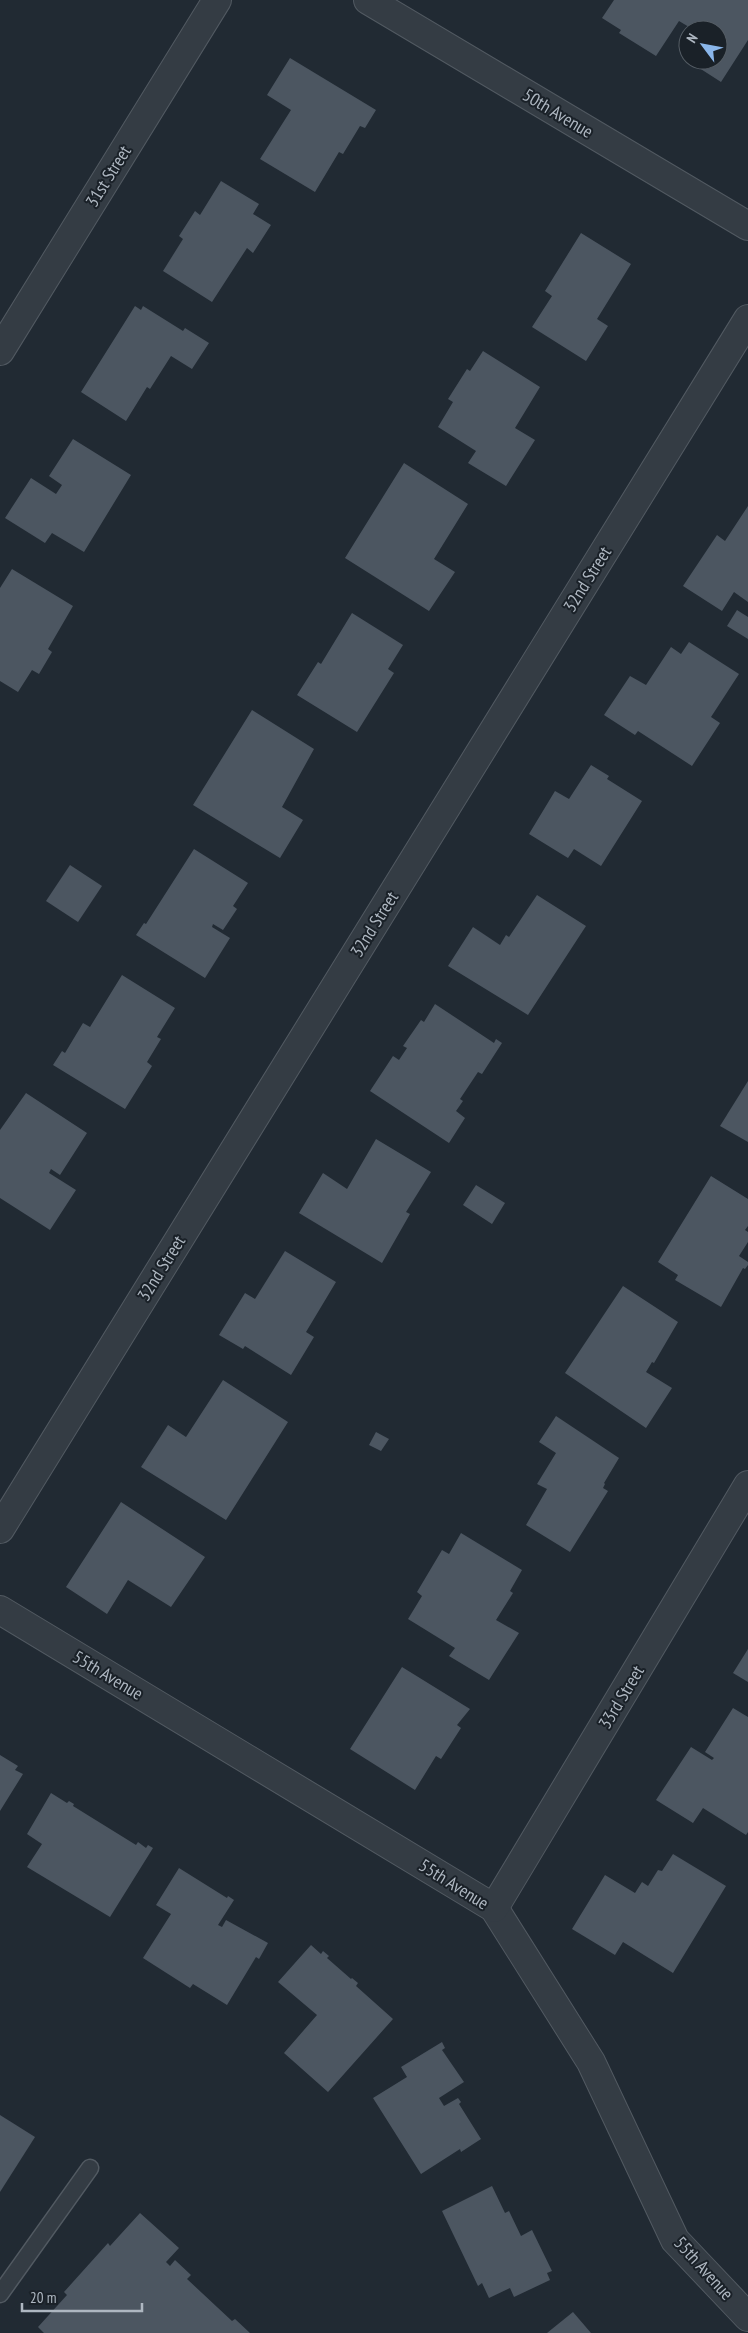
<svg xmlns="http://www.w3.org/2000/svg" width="748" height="2333" font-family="'PT Sans Narrow',sans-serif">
	<rect width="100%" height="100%" fill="#212a33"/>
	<!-- building -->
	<g fill="#4c5661">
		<path d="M 614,0 L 748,0 L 748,40 L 721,82 L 693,64 L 696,60 L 718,60 L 718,30 L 694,30 L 679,21 L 656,56 L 619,33 L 621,30 L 602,18 Z"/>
		<path d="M 290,58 L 376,110 L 365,128 L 360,126 L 343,154 L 339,152 L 315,192 L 260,159 L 291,110 L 267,95 Z"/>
		<path d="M 221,181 L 259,204 L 253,214 L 271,225 L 253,253 L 247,248 L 212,302 L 163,271 L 183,239 L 179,236 L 195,211 L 200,215 Z"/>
		<path d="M 581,233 L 631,264 L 597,319 L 608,326 L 586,361 L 532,327 L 552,296 L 545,291 Z"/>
		<path d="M 135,306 L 141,310 L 143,306 L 183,331 L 185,328 L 209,343 L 192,369 L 171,356 L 150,389 L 147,387 L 126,421 L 81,392 Z"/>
		<path d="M 483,351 L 540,387 L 515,428 L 535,440 L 506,486 L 468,463 L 476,451 L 438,427 L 453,402 L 448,399 L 467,369 L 470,371 Z"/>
		<path d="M 73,439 L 131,475 L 84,552 L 52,533 L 45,543 L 5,518 L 31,478 L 56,494 L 62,485 L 49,476 Z"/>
		<path d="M 404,463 L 468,504 L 434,559 L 455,572 L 429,611 L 345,558 Z"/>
		<path d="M 748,506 L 748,602 L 734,592 L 722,611 L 683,586 L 717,535 L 725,541 Z"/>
		<path d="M 12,569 L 73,606 L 48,649 L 52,652 L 39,674 L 32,670 L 18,692 L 0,681 L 0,588 Z"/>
		<path d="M 737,610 L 748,617 L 748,639 L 727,626 Z"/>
		<path d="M 352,613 L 403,645 L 388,669 L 394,673 L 357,732 L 297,695 L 318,662 L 321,664 Z"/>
		<path d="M 689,642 L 739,674 L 711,717 L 720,723 L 692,766 L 638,731 L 635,735 L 604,715 L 630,676 L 646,685 L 671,647 L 681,654 Z"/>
		<path d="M 252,710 L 314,749 L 282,807 L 303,820 L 280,858 L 193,805 Z"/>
		<path d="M 591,765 L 609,776 L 607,779 L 642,801 L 601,866 L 574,849 L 568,858 L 529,834 L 555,791 L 569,799 Z"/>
		<path d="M 194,849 L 248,883 L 233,906 L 237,909 L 223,930 L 213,924 L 212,927 L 230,938 L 205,978 L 136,935 L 144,923 L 146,924 Z"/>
		<path d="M 70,865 L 102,886 L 78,922 L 46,901 Z"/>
		<path d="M 537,895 L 586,926 L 528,1015 L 448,966 L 473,927 L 500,945 L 506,935 L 509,937 Z"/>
		<path d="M 122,975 L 175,1008 L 157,1037 L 161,1039 L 147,1062 L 152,1066 L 125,1109 L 53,1065 L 62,1051 L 65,1053 L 83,1023 L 90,1027 Z"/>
		<path d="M 435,1004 L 494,1043 L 496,1039 L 502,1043 L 482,1074 L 478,1072 L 460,1099 L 463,1101 L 456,1111 L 465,1118 L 449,1143 L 370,1091 L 393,1056 L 399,1060 L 407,1048 L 403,1046 L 421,1020 L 424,1022 Z"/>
		<path d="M 748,1081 L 748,1142 L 720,1126 Z"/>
		<path d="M 26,1093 L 87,1133 L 60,1175 L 51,1169 L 49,1173 L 76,1190 L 50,1230 L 0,1198 L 0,1130 Z"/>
		<path d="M 376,1139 L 431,1172 L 406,1212 L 410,1214 L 382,1263 L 299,1213 L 323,1173 L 347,1189 Z"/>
		<path d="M 711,1176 L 748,1199 L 748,1226 L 745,1230 L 748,1232 L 748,1242 L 739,1256 L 748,1262 L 748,1265 L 745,1269 L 743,1268 L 721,1307 L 675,1280 L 678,1275 L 658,1262 Z"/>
		<path d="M 476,1185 L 505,1203 L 492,1224 L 463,1205 Z"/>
		<path d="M 285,1251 L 336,1282 L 306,1332 L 314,1337 L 291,1375 L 245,1346 L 243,1349 L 219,1335 L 245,1293 L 255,1299 Z"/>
		<path d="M 623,1286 L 678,1322 L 654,1363 L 652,1362 L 646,1372 L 672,1388 L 646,1428 L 565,1373 Z"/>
		<path d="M 223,1380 L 288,1422 L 226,1520 L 141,1467 L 168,1425 L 186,1437 Z"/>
		<path d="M 556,1416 L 619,1458 L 604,1483 L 605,1484 L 603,1488 L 608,1491 L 570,1552 L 526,1525 L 547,1489 L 537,1484 L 556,1453 L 539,1442 Z"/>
		<path d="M 376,1432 L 389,1439 L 381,1451 L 369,1445 Z"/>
		<path d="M 121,1502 L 205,1557 L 171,1607 L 128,1580 L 107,1614 L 66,1587 Z"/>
		<path d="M 461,1533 L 522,1570 L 510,1591 L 513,1593 L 496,1620 L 519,1633 L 489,1680 L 449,1656 L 455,1648 L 408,1619 L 422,1596 L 417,1592 L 442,1550 L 449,1554 Z"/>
		<path d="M 748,1649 L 748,1682 L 733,1673 Z"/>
		<path d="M 402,1667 L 470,1709 L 457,1725 L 461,1728 L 441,1759 L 436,1756 L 415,1790 L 350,1749 Z"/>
		<path d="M 733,1708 L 748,1717 L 748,1832 L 746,1835 L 703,1808 L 693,1823 L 656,1800 L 691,1747 L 712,1760 L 714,1758 L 705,1752 Z"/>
		<path d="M 0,1755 L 18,1766 L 15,1770 L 23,1774 L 0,1811 Z"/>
		<path d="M 51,1793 L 67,1803 L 69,1801 L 74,1804 L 73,1806 L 136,1845 L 138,1842 L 146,1848 L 148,1845 L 153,1848 L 110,1917 L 27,1867 L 42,1844 L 27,1834 Z"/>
		<path d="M 673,1854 L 726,1886 L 673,1973 L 623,1942 L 615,1955 L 572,1929 L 605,1875 L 635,1893 L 642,1882 L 648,1886 L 658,1870 L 662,1871 Z"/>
		<path d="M 179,1868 L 227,1898 L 228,1896 L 234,1900 L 218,1925 L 222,1927 L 226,1920 L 268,1943 L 259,1959 L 256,1957 L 227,2005 L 193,1984 L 190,1988 L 143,1958 L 171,1914 L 156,1905 Z"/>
		<path d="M 311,1945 L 321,1954 L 323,1951 L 329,1956 L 327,1958 L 351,1979 L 352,1978 L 358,1983 L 356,1986 L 393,2019 L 328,2092 L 284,2053 L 317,2015 L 278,1982 Z"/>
		<path d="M 442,2042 L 445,2048 L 442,2050 L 464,2082 L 439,2098 L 444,2106 L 458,2098 L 461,2102 L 459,2104 L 481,2139 L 461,2152 L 460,2149 L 421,2174 L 373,2098 L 407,2077 L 401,2067 Z"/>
		<path d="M 0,2115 L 35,2137 L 0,2192 Z"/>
		<path d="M 492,2186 L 505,2213 L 509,2211 L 521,2236 L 532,2230 L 552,2271 L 547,2273 L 550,2280 L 514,2297 L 510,2288 L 489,2298 L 482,2283 L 478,2286 L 442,2211 Z"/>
		<path d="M 140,2213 L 179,2248 L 166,2262 L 170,2266 L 175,2260 L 191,2275 L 187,2279 L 232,2321 L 235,2319 L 250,2333 L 44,2333 L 38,2327 L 67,2295 L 64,2292 L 108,2243 L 110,2246 Z"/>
		<path d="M 573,2312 L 591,2333 L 547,2333 Z"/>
	</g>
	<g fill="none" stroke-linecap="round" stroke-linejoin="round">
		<!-- lane casing -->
		<g stroke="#525a62" stroke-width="19">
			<path id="lane" d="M 0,2294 L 90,2168"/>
		</g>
		<!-- street casing -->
		<g stroke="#525a62" stroke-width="30">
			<g id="street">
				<path d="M 368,0 L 748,226"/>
				<path d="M 0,351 L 217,0"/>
				<path d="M 0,1529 L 748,319"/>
				<path d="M 0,1610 L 494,1908 L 591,2062 L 675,2240 L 748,2317"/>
				<path d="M 494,1908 L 748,1485"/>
			</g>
		</g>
		<!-- lane -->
		<use href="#lane" stroke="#343c44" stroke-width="16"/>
		<!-- street -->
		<use href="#street" stroke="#343c44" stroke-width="28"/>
	</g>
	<g text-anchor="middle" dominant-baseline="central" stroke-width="4" stroke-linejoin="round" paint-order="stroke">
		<!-- street labels -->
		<g font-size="18" fill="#aeb7c1" stroke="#1a2128">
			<text transform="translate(558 113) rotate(31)">50th Avenue</text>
			<text transform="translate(108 176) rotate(-58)">31st Street</text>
			<text transform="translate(587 579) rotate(-58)">32nd Street</text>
			<text transform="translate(374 924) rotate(-58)">32nd Street</text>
			<text transform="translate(161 1268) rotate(-58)">32nd Street</text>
			<text transform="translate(108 1675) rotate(31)">55th Avenue</text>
			<text transform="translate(621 1697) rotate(-59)">33rd Street</text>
			<text transform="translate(454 1884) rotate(32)">55th Avenue</text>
			<text transform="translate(704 2268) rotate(48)">55th Avenue</text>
		</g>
	</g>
	<!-- north arrow -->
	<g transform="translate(703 45) rotate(302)"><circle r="24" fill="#1a2128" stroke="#555d65"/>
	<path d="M0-4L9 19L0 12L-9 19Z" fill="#8ab6ea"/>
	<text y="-8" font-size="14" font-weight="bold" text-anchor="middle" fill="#aeb7c1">N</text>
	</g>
	<!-- scale -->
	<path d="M22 2303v8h120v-8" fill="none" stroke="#aeb7c1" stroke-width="2.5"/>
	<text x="30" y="2303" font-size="15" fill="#aeb7c1" stroke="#1a2128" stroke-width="4" paint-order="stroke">20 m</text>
</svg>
